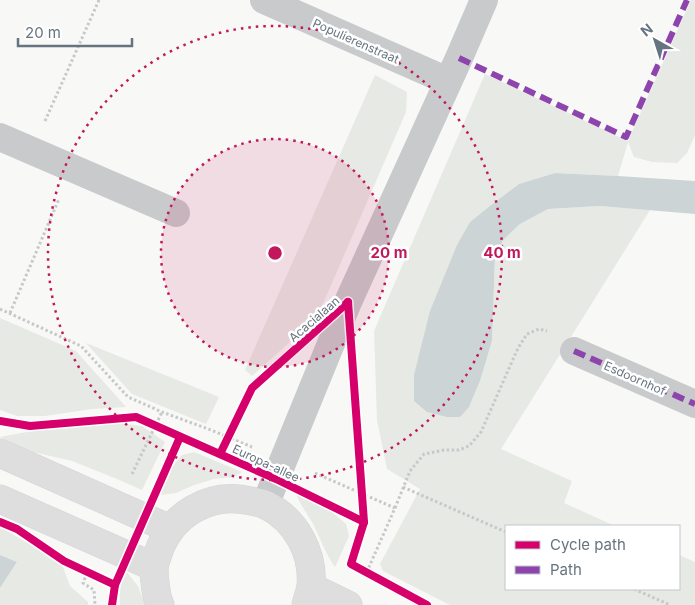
<svg xmlns="http://www.w3.org/2000/svg" width="695" height="605" font-family="Inter,sans-serif">
	<rect width="100%" height="100%" fill="#f8f8f7"/>
	<!-- green -->
	<g fill="#e7e9e5">
		<path d="M 691,0 L 695,0 L 695,135 L 687,153 L 677,163 L 652,162 L 634,157 L 628,142 L 618,176 L 555,173 L 519,184 L 491,205 L 470,222 L 469,407 L 480,381 L 492,341 L 495,255 L 504,239 L 520,224 L 548,209 L 600,206 L 650,210 L 501,449 L 572,481 L 564,503 L 615,526 L 506,526 L 506,589 L 679,589 L 679,555 L 695,562 L 695,605 L 450,605 L 383,571 L 380,564 L 420,489 L 387,469 L 377,420 L 374,331 L 485,74 L 628,141 Z"/>
		<path d="M 375,75 L 407,92 L 406,112 L 319,313 L 300,333 L 252,376 L 245,370 Z"/>
		<path d="M 0,318 L 76,351 L 126,407 L 92,409 L 45,416 L 17,416 L 0,410 Z"/>
		<path d="M 86,343 L 219,397 L 206,424 L 132,394 Z"/>
		<path d="M 118,423 L 142,426 L 165,442 L 142,490 L 117,479 L 72,461 L 33,452 L 0,437 L 27,432 L 90,424 Z"/>
		<path d="M 194,452 L 242,472 L 234,477 L 214,479 L 194,485 L 176,493 L 160,495 L 172,467 L 182,455 Z"/>
		<path d="M 296,494 L 326,507 L 346,524 L 349,536 L 335,567 C 325,553 320,537 312,522 C 306,512 301,506 296,494 Z"/>
		<path d="M 0,527 L 61,562 L 70,586 L 88,602 L 88,605 L 0,605 L 0,588 L 17,562 L 0,555 Z"/>
		<path d="M 125,570 L 138,586 L 145,605 L 120,605 C 119,594 121,580 125,570 Z"/>
	</g>
	<!-- water -->
	<g fill="#cdd4d6">
		<path d="M 555,173 L 618,176 L 695,181 L 695,214 L 600,206 L 548,209 L 520,224 L 504,239 L 495,255 L 492,341 L 480,381 L 469,407 L 460,417 L 447,417 L 427,412 L 414,401 L 414,375 L 430,311 L 457,245 L 470,222 L 491,205 L 519,184 Z"/>
		<path d="M 0,555 L 17,562 L 0,588 Z"/>
	</g>
	<g fill="none" stroke-linecap="round" stroke-linejoin="round">
		<!-- major casing -->
		<g stroke="#d3d4d4" stroke-width="29">
			<g id="major">
				<path d="M 0,453 L 170,529"/>
				<path d="M 0,499 L 154,567"/>
				<path d="M 311,587 L 348,605"/>
				<path d="M 160,605 C 156,597 154,577 154,568 C 154,564 156,560 157,557 C 169,515 209,491 251,501 C 256,502 262,503 266,505 C 296,520 314,553 311,587 C 310,593 307,599 306,605"/>
			</g>
		</g>
		<!-- path -->
		<g stroke="#c7c8c9" stroke-width="3" stroke-dasharray="2.5 2.5" stroke-linecap="butt">
			<path d="M 45,121 L 99,0"/>
			<path d="M 0,309 L 81,346 L 128,397 L 162,412 L 211,430 L 252,447"/>
			<path d="M 10,313 L 59,199"/>
			<path d="M 315,473 L 395,508 L 365,576"/>
			<path d="M 132,474 L 162,412"/>
			<path d="M 403,487 L 506,532"/>
			<path d="M 395,508 L 410,471 L 424,454 L 444,450 L 459,450 L 469,446 L 481,432 L 518,348 L 527,334 L 539,329 L 547,331"/>
			<path d="M 87,573 L 83,583 L 94,590 L 95,605"/>
			<path d="M 634,589 L 670,605"/>
		</g>
		<!-- minor -->
		<g stroke="#c9cacb" stroke-width="28">
			<path d="M 264,0 L 448,81"/>
			<path d="M 0,137 L 176,213"/>
			<path d="M 574,351 L 695,404"/>
			<path d="M 265,505 L 348,302 L 459,58 L 484,0"/>
		</g>
		<!-- major -->
		<use href="#major" stroke="#dededf" stroke-width="28"/>
		<!-- quiet -->
		<g stroke="#8e44ad" stroke-width="6" stroke-dasharray="12 6" stroke-linecap="butt">
			<path d="M 459,58 L 626,137 L 687,0"/>
			<path d="M 574,351 L 695,404"/>
		</g>
		<!-- cycleway casing -->
		<g stroke="#fff" stroke-width="11">
			<g id="cycleway">
				<path d="M 348,302 L 364,522"/>
				<path d="M 0,421 L 30,426 L 136,417 L 276,479 L 364,522 L 351,564 L 427,605"/>
				<path d="M 220,454 L 252,388 L 348,302"/>
				<path d="M 0,522 L 17,529 L 64,561 L 115,585 L 112,605"/>
				<path d="M 115,585 L 180,437"/>
			</g>
		</g>
		<!-- cycleway -->
		<use href="#cycleway" stroke="#d6006c" stroke-width="8"/>
	</g>
	<!-- distance rings -->
	<circle cx="275" cy="253" r="114" fill="#c2185b" fill-opacity=".12"/>
	<g fill="none" stroke="#c2185b" stroke-width="2.5" stroke-dasharray="2.5 5">
		<circle cx="275" cy="253" r="114"/>
		<circle cx="275" cy="253" r="227"/>
	</g>
	<g text-anchor="middle" dominant-baseline="central" stroke-width="5" stroke-linejoin="round" paint-order="stroke">
		<!-- street labels -->
		<g font-size="12" fill="#66747f" stroke="#fff">
			<text transform="translate(356 41) rotate(24)">Populierenstraat</text>
			<text transform="translate(314 319) rotate(-41)">Acacialaan</text>
			<text transform="translate(635 378) rotate(24)">Esdoornhof</text>
			<text transform="translate(266 463) rotate(25)">Europa-allee</text>
		</g>
	</g>
	<circle cx="275" cy="253" r="8" fill="#c2185b" stroke="#fff" stroke-width="2.5"/>
	<g font-size="15" text-anchor="middle" font-weight="bold" fill="#c2185b" stroke="#fff" stroke-width="5" stroke-linejoin="round" paint-order="stroke">
		<text x="389" y="258">20 m</text>
		<text x="502" y="258">40 m</text>
	</g>
	<!-- legend -->
	<rect x="505" y="525" width="175" height="65" fill="#ffffff" stroke="#c2c7cc"/>
	<rect x="515" y="541" width="25" height="8" fill="#d6006c" stroke="#c2c7cc"/>
	<text x="550" y="550" font-size="15" fill="#66747f">Cycle path</text>
	<rect x="515" y="566" width="25" height="8" fill="#8e44ad" stroke="#c2c7cc"/>
	<text x="550" y="575" font-size="15" fill="#66747f">Path</text>
	<!-- north arrow -->
	<g transform="translate(655 40) rotate(321)" stroke="#ffffff" stroke-width="4" paint-order="stroke">
	<path d="M0-4L9 19L0 12L-9 19Z" fill="#66747f"/>
	<text y="-8" font-size="14" font-weight="bold" text-anchor="middle" fill="#66747f">N</text>
	</g>
	<!-- scale -->
	<path d="M18 38v8h114v-8" fill="none" stroke="#66747f" stroke-width="2.5"/>
	<text x="25" y="38" font-size="15" fill="#66747f" stroke="#ffffff" stroke-width="4" paint-order="stroke">20 m</text>
</svg>
